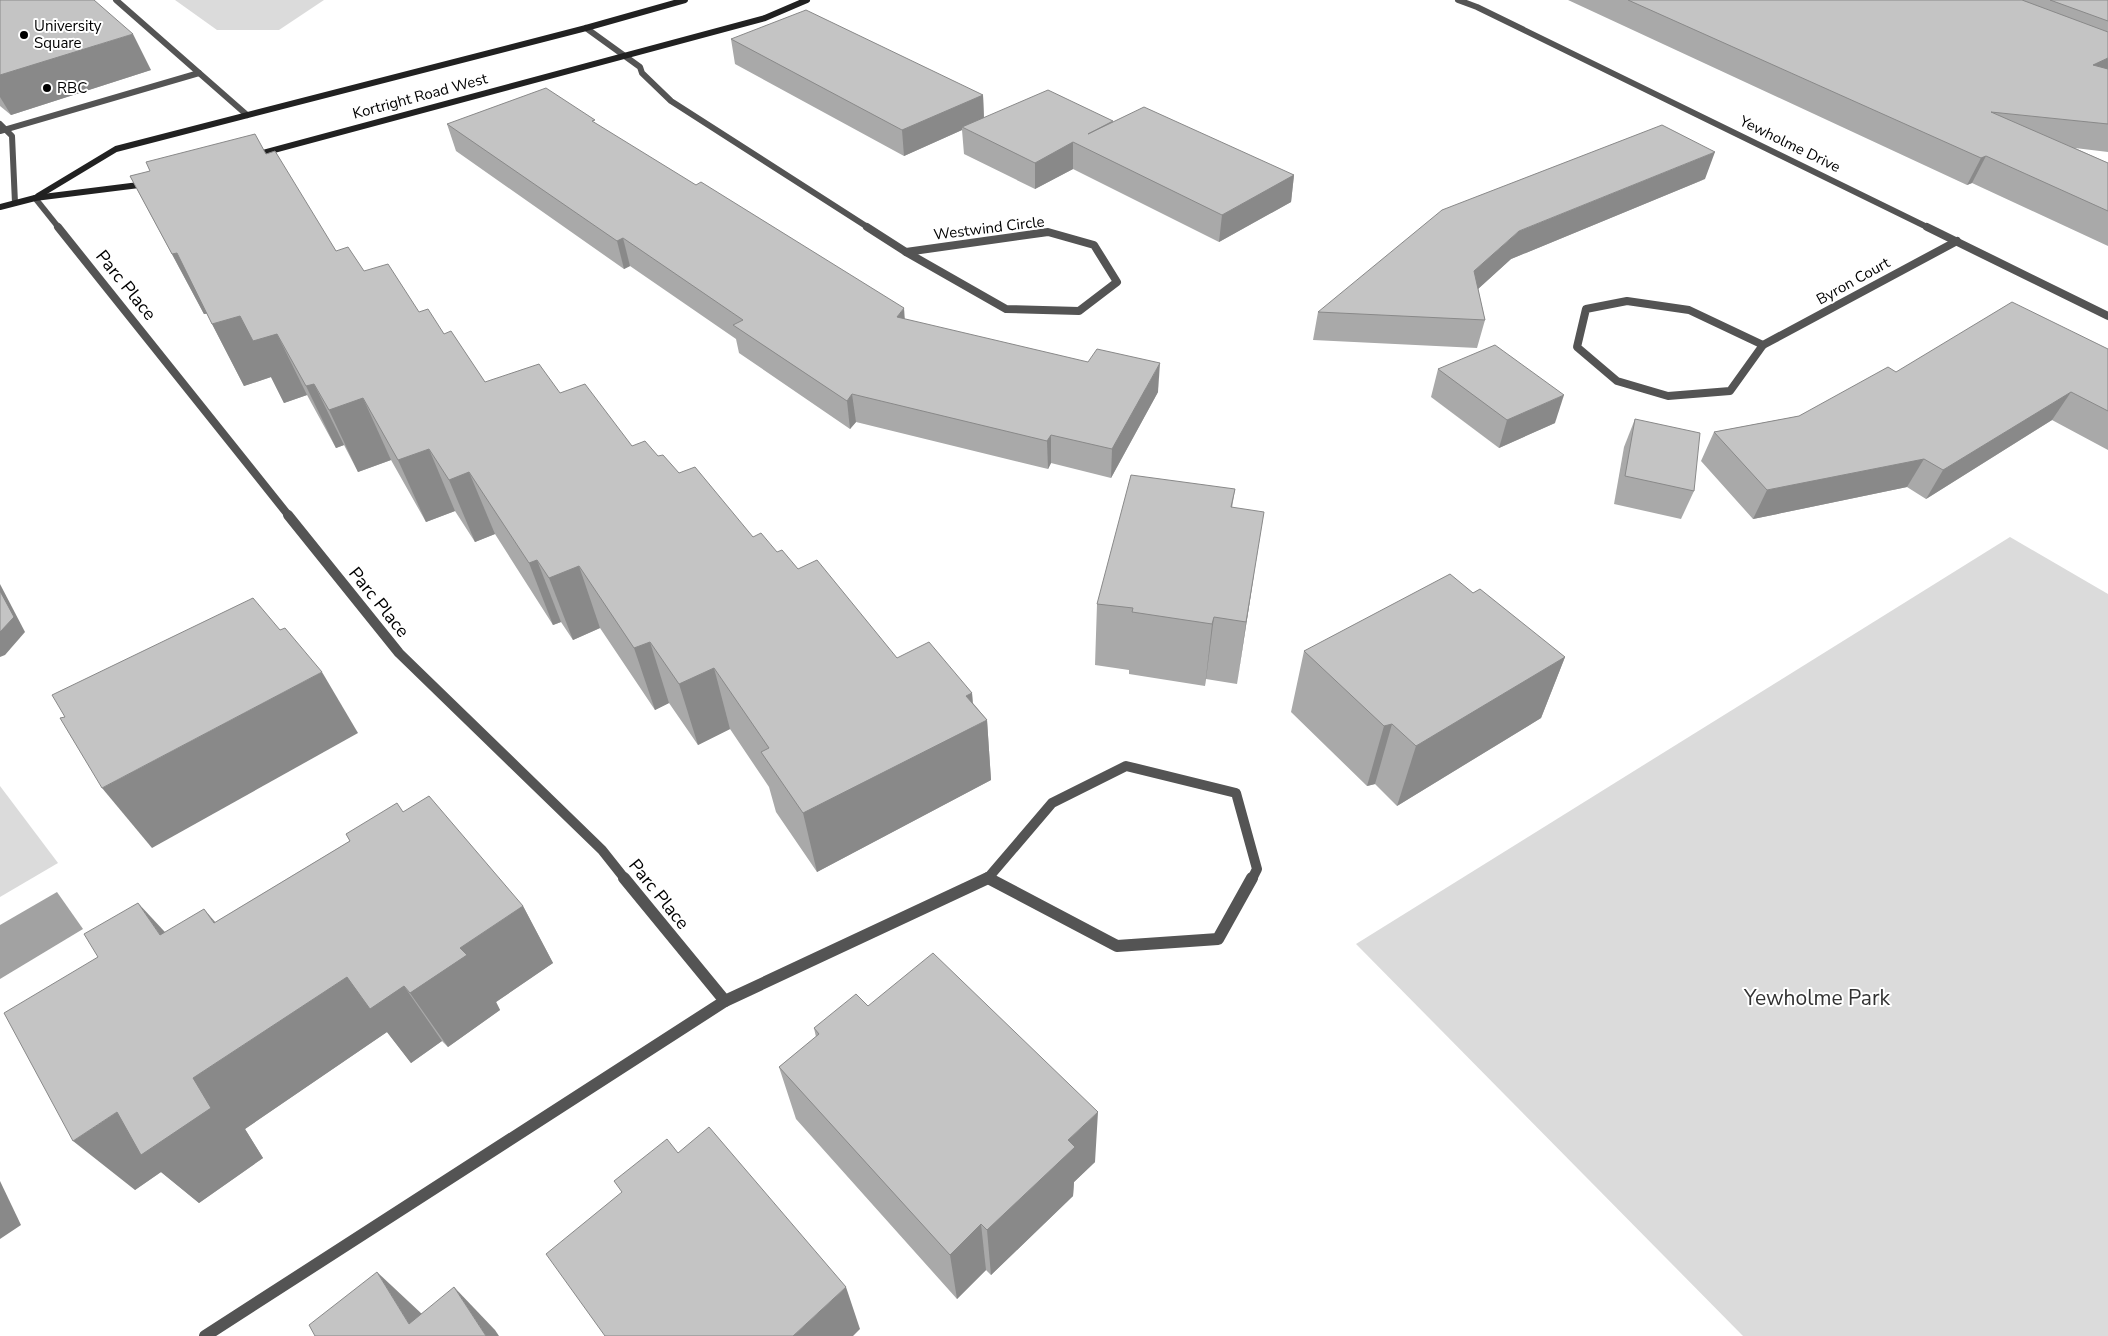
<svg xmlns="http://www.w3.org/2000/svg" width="2108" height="1336" font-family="'Nunito Sans',sans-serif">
	<rect width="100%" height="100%" fill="#fff"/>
	<!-- green -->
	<g fill="#dbdbdb">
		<path d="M 175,0 L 324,0 L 279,30 L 217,30 Z"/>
		<path d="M 2010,537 L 2108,594 L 2108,1336 L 1743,1336 L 1356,944 Z"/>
		<path d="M 0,786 L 58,863 L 0,897 Z"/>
	</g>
	<!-- water -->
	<path fill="#a2a2a2" d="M 57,892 L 83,929 L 0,979 L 0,925 Z"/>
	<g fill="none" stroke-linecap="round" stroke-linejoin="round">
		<!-- lane-far3 -->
		<g stroke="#545454" stroke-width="6">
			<path d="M 116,0 L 247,115"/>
			<path d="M 0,124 L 12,136 L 15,203"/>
			<path d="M 0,131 L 199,73"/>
			<path d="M 35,198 L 59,228"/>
		</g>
		<!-- lane-far2 -->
		<path stroke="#545454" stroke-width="8" d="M 58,227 L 289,516"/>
		<!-- lane-far1 -->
		<g stroke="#545454" stroke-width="10">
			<path d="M 288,515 L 399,653 L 602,850 L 625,879"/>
			<path d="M 988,878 L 1052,803 L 1126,766 L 1236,793 L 1257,869 L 1252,879"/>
		</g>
		<!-- lane -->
		<g stroke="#545454" stroke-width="12">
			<path d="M 624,878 L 725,1001"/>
			<path d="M 988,878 L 1117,946 L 1218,939 L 1252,878"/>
			<path d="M 205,1336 L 725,1001 L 988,878"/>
		</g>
		<!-- street-far1 -->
		<g stroke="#545454" stroke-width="6">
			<path d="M 1458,0 L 1477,7 L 1929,228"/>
			<path d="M 586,28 L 640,67 L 642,73 L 671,101 L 869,228"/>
		</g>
		<!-- street -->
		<g stroke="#545454" stroke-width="8">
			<path d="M 867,227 L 906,252"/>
			<path d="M 1927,227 L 2108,316"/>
			<path d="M 1048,232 L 1094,245 L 1117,282 L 1079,311 L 1006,309 L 906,252 Z"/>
			<path d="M 1627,301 L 1689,310 L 1763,345 L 1730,391 L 1668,396 L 1617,381 L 1577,347 L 1586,309 Z"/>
			<path d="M 1763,345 L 1957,241"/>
		</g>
		<!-- secondary -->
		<g stroke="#212121" stroke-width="6">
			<path d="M 252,156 L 765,18 L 807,0"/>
			<path d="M 38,196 L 116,149 L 586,28 L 685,0"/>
			<path d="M 0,207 L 35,198 L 147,184"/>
		</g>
	</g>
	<!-- wall -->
	<g fill="#a9a9a9">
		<path d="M 0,0 L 151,70 L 11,115 L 0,106 Z"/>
		<path d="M 1568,0 L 2108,0 L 2108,152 L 2075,148 L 2108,163 L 2108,246 L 1972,183 L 1967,185 Z"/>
		<path d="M 731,39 L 983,95 L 984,118 L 1113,122 L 1294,175 L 1291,202 L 1219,242 L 1073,169 L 1035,189 L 964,154 L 962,130 L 904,156 L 735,64 Z"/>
		<path d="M 447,124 L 596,124 L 905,319 L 1158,392 L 1111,478 L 1051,463 L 1048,469 L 856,422 L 850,429 L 739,353 L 736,339 L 630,266 L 624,269 L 456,151 Z"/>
		<path d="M 266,154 L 336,251 L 419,312 L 444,334 L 485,382 L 560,393 L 632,446 L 658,456 L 679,473 L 753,537 L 777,552 L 798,569 L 897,658 L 972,693 L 973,703 L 987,720 L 991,780 L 817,872 L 776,812 L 769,787 L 730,729 L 698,745 L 669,703 L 655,710 L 600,628 L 573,640 L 561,622 L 553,625 L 495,534 L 475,542 L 455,511 L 426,522 L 391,460 L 358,472 L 344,445 L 336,448 L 307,395 L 284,403 L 271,377 L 244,386 L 207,314 L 204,314 L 130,176 Z"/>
		<path d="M 1705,179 L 1511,259 L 1478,289 L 1485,320 L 1477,348 L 1313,340 L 1318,312 Z"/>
		<path d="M 2108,349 L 2108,450 L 2052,420 L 1926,499 L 1907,487 L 1753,519 L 1701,461 L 1714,432 L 1799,416 L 1896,372 Z"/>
		<path d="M 1438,369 L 1555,423 L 1499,448 L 1431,397 Z"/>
		<path d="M 1635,419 L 1694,491 L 1681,519 L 1614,504 L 1624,447 Z"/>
		<path d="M 1235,489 L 1232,508 L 1254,574 L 1237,684 L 1206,679 L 1205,686 L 1129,674 L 1129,670 L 1095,665 L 1097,604 Z"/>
		<path d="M 1473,593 L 1565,657 L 1541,718 L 1397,806 L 1375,784 L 1367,786 L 1291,712 L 1304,651 Z"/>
		<path d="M 403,812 L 523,906 L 553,963 L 496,1002 L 500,1010 L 448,1047 L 442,1041 L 411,1063 L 387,1032 L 245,1129 L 263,1158 L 199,1203 L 161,1172 L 135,1190 L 98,957 L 165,932 L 216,922 L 350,841 L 346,834 Z"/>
		<path d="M 868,1006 L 1095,1162 L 1074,1182 L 1073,1196 L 991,1275 L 986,1270 L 957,1299 L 796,1119 L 779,1067 L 816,1037 L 814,1028 Z"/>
	</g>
	<!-- shaded-wall -->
	<g fill="#898989">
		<path d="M 133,34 L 151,70 L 11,115 L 0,97 L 0,75 Z"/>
		<path d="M 2108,58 L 2108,77 L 2093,65 Z"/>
		<path d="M 983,95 L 984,121 L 962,127 L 962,130 L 904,156 L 902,130 Z"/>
		<path d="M 1073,142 L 1073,169 L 1035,189 L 1035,163 Z"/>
		<path d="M 1715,152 L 1705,179 L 1511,259 L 1467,299 L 1474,271 L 1519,231 Z"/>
		<path d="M 1986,156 L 1972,183 L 1967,185 L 1981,158 Z"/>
		<path d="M 1294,175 L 1291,202 L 1219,242 L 1222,215 Z"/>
		<path d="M 623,238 L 630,266 L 624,269 L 617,241 Z"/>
		<path d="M 177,253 L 209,313 L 204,314 L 172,254 Z"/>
		<path d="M 904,308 L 906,335 L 897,317 Z"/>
		<path d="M 240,316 L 277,334 L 307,395 L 284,403 L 271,377 L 244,386 L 212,324 Z"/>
		<path d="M 1160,363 L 1158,392 L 1111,478 L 1112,449 Z"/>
		<path d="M 314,384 L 344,445 L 336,448 L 306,386 Z"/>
		<path d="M 2071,392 L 2052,420 L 1926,499 L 1943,470 Z"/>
		<path d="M 852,394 L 856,422 L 850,429 L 847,401 Z"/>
		<path d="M 1564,395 L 1555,423 L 1499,448 L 1507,420 Z"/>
		<path d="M 363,398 L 391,460 L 358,472 L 329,410 Z"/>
		<path d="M 1051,435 L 1051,463 L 1048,469 L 1047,441 Z"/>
		<path d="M 429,449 L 455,511 L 426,522 L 398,460 Z"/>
		<path d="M 1924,459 L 1907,487 L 1753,519 L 1767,490 Z"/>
		<path d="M 469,472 L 495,534 L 475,542 L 449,480 Z"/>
		<path d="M 1264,512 L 1254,574 L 1237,684 L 1246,622 Z"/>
		<path d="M 537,560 L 561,622 L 553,625 L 529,563 Z"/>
		<path d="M 579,566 L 600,628 L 573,640 L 549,578 Z"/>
		<path d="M 0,584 L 25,632 L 5,655 L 0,657 Z"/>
		<path d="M 1214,617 L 1206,679 L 1205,686 L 1212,624 Z"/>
		<path d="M 650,642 L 669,703 L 655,710 L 634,648 Z"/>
		<path d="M 1565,657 L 1541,718 L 1397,806 L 1416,746 Z"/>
		<path d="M 714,668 L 730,729 L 698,745 L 679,684 Z"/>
		<path d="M 322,672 L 358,733 L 152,848 L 102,788 Z"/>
		<path d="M 972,693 L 974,727 L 987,720 L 991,780 L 817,872 L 803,813 L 966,696 Z"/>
		<path d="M 1392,724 L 1375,784 L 1367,786 L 1384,726 Z"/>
		<path d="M 138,903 L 190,959 L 160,935 Z"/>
		<path d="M 523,906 L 553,963 L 496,1002 L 500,1010 L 448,1047 L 410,993 L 460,948 Z"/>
		<path d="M 204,909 L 252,965 L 214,923 Z"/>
		<path d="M 347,977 L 404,986 L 442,1041 L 411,1063 L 387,1032 L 245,1129 L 263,1158 L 199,1203 L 161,1172 L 135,1190 L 73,1141 L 117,1112 L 193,1078 Z"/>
		<path d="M 1098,1112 L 1095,1162 L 1074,1182 L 1073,1196 L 991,1275 L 987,1230 L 1068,1140 Z"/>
		<path d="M 0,1181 L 21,1225 L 0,1239 Z"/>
		<path d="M 981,1224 L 986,1270 L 957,1299 L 950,1255 Z"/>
		<path d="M 377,1272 L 423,1315 L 409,1324 Z"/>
		<path d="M 454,1287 L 495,1330 L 499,1336 L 486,1336 Z"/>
		<path d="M 846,1287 L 860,1329 L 853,1336 L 793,1336 Z"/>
	</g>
	<!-- building -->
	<g fill="#c4c4c4" stroke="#898989">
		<path d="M 0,0 L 94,0 L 133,34 L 0,75 Z"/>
		<path d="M 1628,0 L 2022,0 L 2108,32 L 2108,58 L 2093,65 L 2108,69 L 2108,124 L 1991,112 L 2108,163 L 2108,211 L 1986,156 L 1981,158 Z"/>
		<path d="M 2050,0 L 2108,0 L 2108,21 Z"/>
		<path d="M 806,10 L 983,95 L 902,130 L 731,39 Z"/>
		<path d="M 546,88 L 595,120 L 592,121 L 696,185 L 701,182 L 904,308 L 897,317 L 1088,362 L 1097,349 L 1160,363 L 1112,449 L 1051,435 L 1047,441 L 852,394 L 847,401 L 733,325 L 743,320 L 623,238 L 617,241 L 447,124 Z"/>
		<path d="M 1048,90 L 1113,121 L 1088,134 L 1144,107 L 1294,175 L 1222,215 L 1073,142 L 1035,163 L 962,127 Z"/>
		<path d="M 1662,125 L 1715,152 L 1519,231 L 1474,271 L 1485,320 L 1318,312 L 1442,210 Z"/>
		<path d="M 255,134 L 266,154 L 275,151 L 336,251 L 348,247 L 364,271 L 388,264 L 419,312 L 428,309 L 444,334 L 451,331 L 485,382 L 539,364 L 560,393 L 585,384 L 632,446 L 645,441 L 658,456 L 663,455 L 679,473 L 695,467 L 753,537 L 761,533 L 777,552 L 782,550 L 798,569 L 817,560 L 897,658 L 929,642 L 972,693 L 966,696 L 987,720 L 803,813 L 761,752 L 769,748 L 714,668 L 679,684 L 650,642 L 634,648 L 579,566 L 549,578 L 537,560 L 529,563 L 469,472 L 449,480 L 429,449 L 398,460 L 363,398 L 329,410 L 314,384 L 306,386 L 277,334 L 253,341 L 240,316 L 212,324 L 177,253 L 172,254 L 130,176 L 150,171 L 146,162 Z"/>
		<path d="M 2012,302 L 2108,349 L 2108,411 L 2071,392 L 1943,470 L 1924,459 L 1767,490 L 1714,432 L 1799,416 L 1888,367 L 1896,372 Z"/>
		<path d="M 1495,345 L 1564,395 L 1507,420 L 1438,369 Z"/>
		<path d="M 1635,419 L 1700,433 L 1694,491 L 1625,476 Z"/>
		<path d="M 1131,475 L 1235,489 L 1231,507 L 1264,512 L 1246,622 L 1214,617 L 1212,624 L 1132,612 L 1133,608 L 1097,604 Z"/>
		<path d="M 1450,574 L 1473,593 L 1480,589 L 1565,657 L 1416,746 L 1392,724 L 1384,726 L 1304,651 Z"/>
		<path d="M 0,591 L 14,617 L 0,632 Z"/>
		<path d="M 253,598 L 280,630 L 285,628 L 322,672 L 102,788 L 60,718 L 65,717 L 52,695 Z"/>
		<path d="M 429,796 L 523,906 L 460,948 L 467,955 L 410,993 L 404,986 L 370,1009 L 347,977 L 193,1078 L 211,1108 L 141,1155 L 117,1112 L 73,1141 L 4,1013 L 98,957 L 84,934 L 138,903 L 160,935 L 204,909 L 214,923 L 350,841 L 346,834 L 397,803 L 403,812 Z"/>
		<path d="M 933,953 L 1098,1112 L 1068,1140 L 1075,1147 L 987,1230 L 981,1224 L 950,1255 L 779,1067 L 819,1034 L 814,1028 L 856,994 L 868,1006 Z"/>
		<path d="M 709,1127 L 846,1287 L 793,1336 L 605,1336 L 546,1254 L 622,1192 L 614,1181 L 667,1139 L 678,1153 Z"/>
		<path d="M 377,1272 L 409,1324 L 454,1287 L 486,1336 L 315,1336 L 309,1325 Z"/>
	</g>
	<!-- markers -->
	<g fill="#000" stroke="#fff" stroke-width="2">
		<circle cx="24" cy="35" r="5"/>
		<circle cx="47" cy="88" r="5"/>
	</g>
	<g text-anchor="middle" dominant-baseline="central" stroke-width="4" stroke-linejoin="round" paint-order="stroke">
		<!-- far-poi labels -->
		<g font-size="15" fill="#000" stroke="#fff" text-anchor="start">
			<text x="34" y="26">University<tspan x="34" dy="17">Square</tspan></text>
			<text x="57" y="88">RBC</text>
		</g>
		<!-- far-street labels -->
		<g font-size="15" fill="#000" stroke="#fff">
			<text transform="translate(420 96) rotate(-15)">Kortright Road West</text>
			<text transform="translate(1790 144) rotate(26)">Yewholme Drive</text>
			<text transform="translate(989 228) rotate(-7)">Westwind Circle</text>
			<text transform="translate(1853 281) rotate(-29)">Byron Court</text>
		</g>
		<!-- street labels -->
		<g font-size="18" fill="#000" stroke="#fff">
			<text transform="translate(126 285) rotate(51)">Parc Place</text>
			<text transform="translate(379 602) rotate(51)">Parc Place</text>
			<text transform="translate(659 894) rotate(51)">Parc Place</text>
		</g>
		<!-- near-park labels -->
		<g font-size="21" fill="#323232" stroke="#fff">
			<text x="1817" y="998">Yewholme Park</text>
		</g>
	</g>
</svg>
